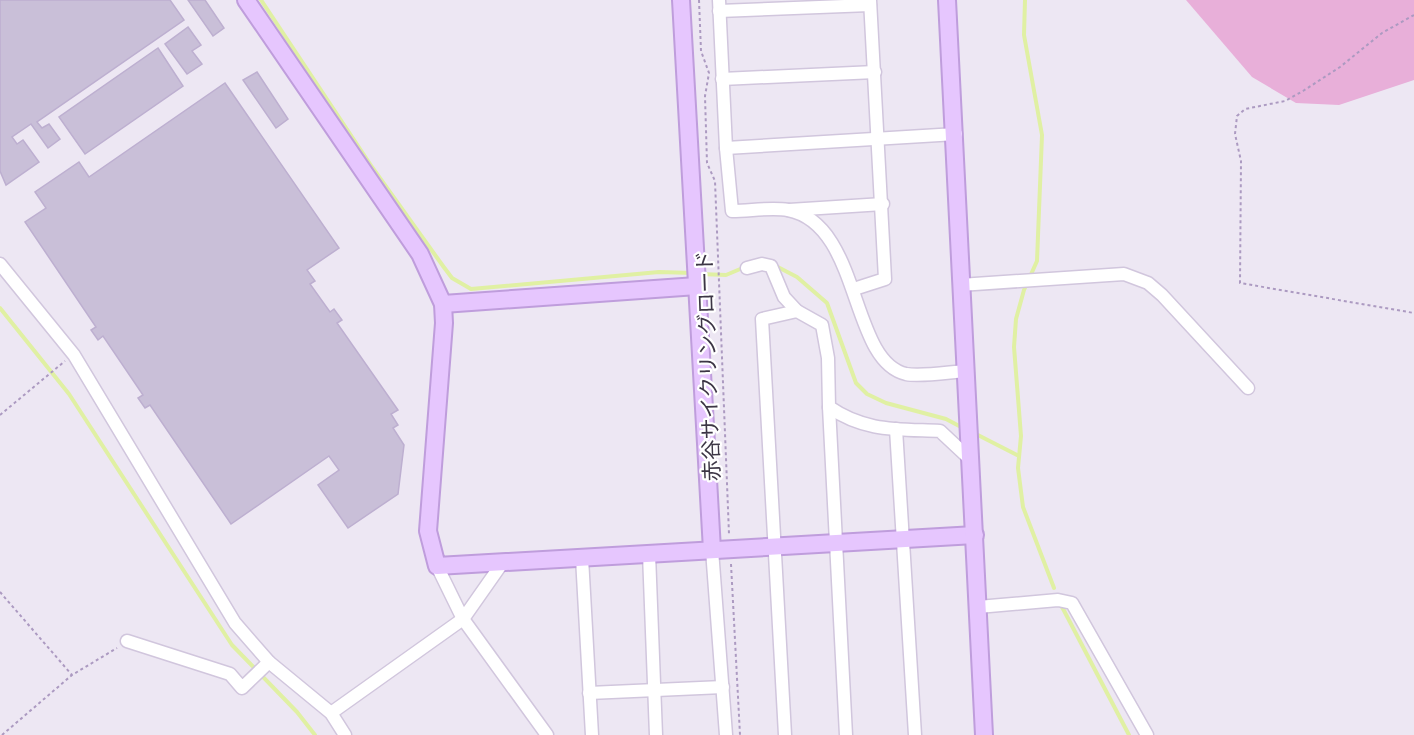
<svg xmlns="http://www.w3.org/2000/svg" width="1414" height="735" font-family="Helvetica,'Noto Sans JP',sans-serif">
	<rect width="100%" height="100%" fill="#ede7f3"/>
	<!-- green -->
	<path fill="#e8afd9" d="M 1186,0 L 1414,0 L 1414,80 L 1339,105 L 1296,103 L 1252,77 Z"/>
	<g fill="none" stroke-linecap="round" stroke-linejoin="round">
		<!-- stream -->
		<g stroke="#e0f0a3" stroke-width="4">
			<path d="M 261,0 L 372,167 L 443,266 L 452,278 L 471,289 L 659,272 L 693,273"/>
			<path d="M 1025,0 L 1024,35 L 1042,135 L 1037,261 L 1024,290 L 1016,319 L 1014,347 L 1021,436 L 1018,468 L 1023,507 L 1054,588"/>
			<path d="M 772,264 L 797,277 L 827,303 L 856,383 L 867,394 L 886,403 L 946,419 L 963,428"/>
			<path d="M 700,274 L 726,275 L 745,267"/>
			<path d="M 0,308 L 69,394 L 232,645 L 297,712 L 315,735"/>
			<path d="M 972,432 L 1017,455"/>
			<path d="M 1060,603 L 1129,735"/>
		</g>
	</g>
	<!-- building -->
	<g fill="#c9bfd8" stroke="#bdafd0" stroke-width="1.5">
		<path d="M 0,0 L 170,0 L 184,20 L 37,122 L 42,128 L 49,124 L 60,139 L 48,148 L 31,124 L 12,137 L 17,144 L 23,140 L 39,162 L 6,185 L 0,171 Z"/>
		<path d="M 188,0 L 205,0 L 224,28 L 213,36 Z"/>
		<path d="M 188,27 L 201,45 L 192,51 L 202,64 L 187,74 L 165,44 Z"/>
		<path d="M 158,48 L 183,86 L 85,154 L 59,117 Z"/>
		<path d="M 257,72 L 288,119 L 276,128 L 243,80 Z"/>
		<path d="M 225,83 L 339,248 L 307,270 L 315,281 L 310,284 L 330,312 L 334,309 L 342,320 L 337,323 L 398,410 L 391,414 L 398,425 L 393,428 L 404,445 L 398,494 L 348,528 L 318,485 L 339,470 L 329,456 L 231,524 L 150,405 L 145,408 L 138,398 L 143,395 L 103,336 L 98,340 L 91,330 L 96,327 L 25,222 L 46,208 L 35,192 L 79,162 L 89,177 Z"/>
	</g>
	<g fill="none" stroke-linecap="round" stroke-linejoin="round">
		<!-- street casing -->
		<g stroke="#d1c6dd" stroke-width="15">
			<g id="street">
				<path d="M 719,0 L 726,148 L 732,211 C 750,211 771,207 788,210 C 862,224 849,361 906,374 C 921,377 950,372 966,371"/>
				<path d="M 719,11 L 870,5"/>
				<path d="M 722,79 L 875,72"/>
				<path d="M 726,148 L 956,134"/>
				<path d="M 789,210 L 883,204"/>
				<path d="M 0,264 L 74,355 L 235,623 L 269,662 L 331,713 L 345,735"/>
				<path d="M 747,268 L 762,264 L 771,266 L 784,297 L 797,311"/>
				<path d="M 960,285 L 1124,274 L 1148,283 L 1162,295 L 1248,388"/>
				<path d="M 854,289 L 885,279 L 870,0"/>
				<path d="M 829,407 L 846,735"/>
				<path d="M 896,429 L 915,735"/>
				<path d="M 712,550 L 726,735"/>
				<path d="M 649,554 L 656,735"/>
				<path d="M 582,558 L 592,735"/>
				<path d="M 437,566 L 463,619 L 547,735"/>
				<path d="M 978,607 L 1058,600 L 1072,603 L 1147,735"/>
				<path d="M 127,641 L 230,674 L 242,688 L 269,662"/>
				<path d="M 589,693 L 723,687"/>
				<path d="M 331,713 L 463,619 L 503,562"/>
				<path d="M 785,735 L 762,319 L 797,311 L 822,325 L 828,358 L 829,407 C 865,432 898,429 940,431 L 971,460"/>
			</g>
		</g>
		<!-- secondary casing -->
		<g stroke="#bf9ddc" stroke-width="20">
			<g id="secondary">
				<path d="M 246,0 L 420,254 L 443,304 L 444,323 L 428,531 L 437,566 L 975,535"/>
				<path d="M 681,0 L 712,550"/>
				<path d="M 947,0 L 984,735"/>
				<path d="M 443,304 L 697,286"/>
			</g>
		</g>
		<!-- path -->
		<g stroke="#ac9ac1" stroke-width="2" stroke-dasharray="3 3" stroke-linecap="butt">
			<path d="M 699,0 L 701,51 L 709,73 L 705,96 L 707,163 L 715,181 L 729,534"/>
			<path d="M 1414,15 L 1382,33 L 1340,67 L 1303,91 L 1285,101 L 1245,109 L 1237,116 L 1235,134 L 1241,161 L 1240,283 L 1414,313"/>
			<path d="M 0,415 L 65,361"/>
			<path d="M 731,564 L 740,735"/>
			<path d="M 0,592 L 72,675"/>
			<path d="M 2,735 L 72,675 L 117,648"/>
		</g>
		<!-- street -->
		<use href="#street" stroke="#fff" stroke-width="12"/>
		<!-- secondary -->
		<use href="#secondary" stroke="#e6c6fe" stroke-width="16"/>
	</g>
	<g text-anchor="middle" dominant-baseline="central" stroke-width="4.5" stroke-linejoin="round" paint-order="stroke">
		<!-- street labels -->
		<g font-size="21" fill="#3d3646" stroke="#fff">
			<text transform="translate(708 366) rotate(-92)">赤谷サイクリングロード</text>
		</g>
	</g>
</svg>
